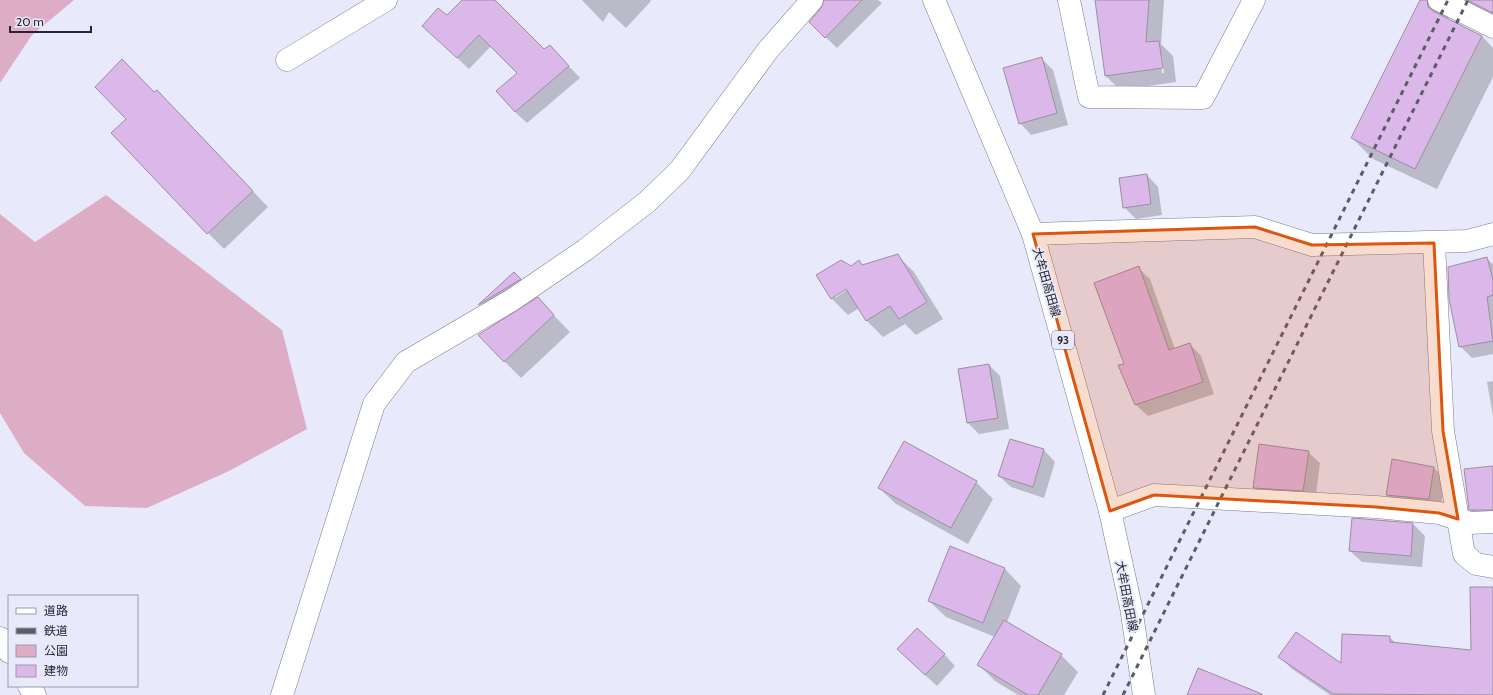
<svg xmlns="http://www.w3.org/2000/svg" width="1493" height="695" font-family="Cabin,'Noto Sans JP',sans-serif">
	<rect width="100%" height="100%" fill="#e9e9fc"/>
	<!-- green -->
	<g fill="#ddadc6">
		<path d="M 0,0 L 74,0 L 32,35 L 0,83 Z"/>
		<path d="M 106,195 L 282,330 L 307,429 L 229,471 L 147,508 L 85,506 L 24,453 L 0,413 L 0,214 L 35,242 Z"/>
	</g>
	<!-- shadow -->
	<g fill="#0003" fill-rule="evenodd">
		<path d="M 463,0 L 493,0 L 544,51 L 550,46 L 580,78 L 527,123 L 515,112 L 519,73 L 491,46 L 469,69 L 435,37 L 447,17 Z"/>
		<path d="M 582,0 L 650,0 L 651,1 L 626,28 L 609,12 L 603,22 Z"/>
		<path d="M 825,0 L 878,0 L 882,3 L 837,48 L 810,22 L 822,8 Z"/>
		<path d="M 1097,0 L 1164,0 L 1161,44 L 1173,56 L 1176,82 L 1120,90 L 1106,76 ZM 1160,56 L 1162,56 L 1164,73 L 1162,73 Z"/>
		<path d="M 1421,0 L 1493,0 L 1493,23 L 1448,16 L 1448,19 L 1482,36 L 1493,48 L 1493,77 L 1437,189 L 1373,159 L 1352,138 Z"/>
		<path d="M 1041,58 L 1053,70 L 1068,125 L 1031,135 L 1020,123 Z"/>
		<path d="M 154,93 L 173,107 L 268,207 L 224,249 L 208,233 Z"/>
		<path d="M 1147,175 L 1158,187 L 1162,215 L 1136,219 L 1124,207 Z"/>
		<path d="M 897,255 L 914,272 L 943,319 L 916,335 L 905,324 L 883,337 L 866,320 L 859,308 L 848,315 L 831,298 L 851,267 L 859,262 L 863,265 ZM 850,286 L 851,287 L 835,298 L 835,295 Z"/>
		<path d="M 1486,258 L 1493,264 L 1493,354 L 1472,358 L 1460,346 Z"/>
		<path d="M 1138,268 L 1150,279 L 1175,349 L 1190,344 L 1201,356 L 1214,394 L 1148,416 L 1136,405 L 1125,365 Z"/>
		<path d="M 514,273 L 531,290 L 495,322 L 479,306 Z"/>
		<path d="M 538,299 L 570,332 L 521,378 L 504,361 Z"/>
		<path d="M 989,365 L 1000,376 L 1009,429 L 979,434 L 968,423 Z"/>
		<path d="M 1493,381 L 1493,416 L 1487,382 Z"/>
		<path d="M 1044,450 L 1055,462 L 1044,498 L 1011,487 L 999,476 Z"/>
		<path d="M 1308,452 L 1320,463 L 1315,502 L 1265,499 L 1254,487 Z"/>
		<path d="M 1493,467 L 1493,521 L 1482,521 L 1470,509 Z"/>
		<path d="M 1434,468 L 1445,479 L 1440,511 L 1398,507 L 1387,495 Z"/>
		<path d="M 976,482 L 993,499 L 968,544 L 896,504 L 879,488 Z"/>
		<path d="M 1353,519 L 1413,524 L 1425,536 L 1422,567 L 1362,562 L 1350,551 Z"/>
		<path d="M 1005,569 L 1021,586 L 1007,622 L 1061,655 L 1078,672 L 1064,695 L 1018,695 L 995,681 L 979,665 L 995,637 L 946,617 L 929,601 Z"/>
		<path d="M 1493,588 L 1493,695 L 1330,695 L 1292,669 L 1280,657 L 1342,665 L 1389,637 L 1396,643 L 1472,651 Z"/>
		<path d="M 944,654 L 955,666 L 937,686 L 910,661 Z"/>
	</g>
	<!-- building -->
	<g fill="#dcb8ea" stroke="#9c8ea1">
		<path d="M 462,0 L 495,0 L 544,49 L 550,45 L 569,66 L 515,112 L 496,91 L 517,73 L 479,35 L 457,58 L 422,26 L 438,8 L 447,15 Z"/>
		<path d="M 824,0 L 862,0 L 825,38 L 809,22 L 821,8 Z"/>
		<path d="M 1095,0 L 1149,0 L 1146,42 L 1159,41 L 1163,68 L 1105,76 Z"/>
		<path d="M 1420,0 L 1427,0 L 1428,7 L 1433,11 L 1482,36 L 1415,169 L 1351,138 Z"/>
		<path d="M 1467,0 L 1493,0 L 1493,13 Z"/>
		<path d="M 1042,57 L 1057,113 L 1019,124 L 1003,68 Z"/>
		<path d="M 122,59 L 154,92 L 157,90 L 253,191 L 207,234 L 111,133 L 126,119 L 95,87 Z"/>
		<path d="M 1147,174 L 1151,204 L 1123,208 L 1119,178 Z"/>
		<path d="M 898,254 L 927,302 L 899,319 L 890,306 L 866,321 L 846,289 L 831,299 L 816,275 L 841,260 L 851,266 L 859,260 L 862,265 Z"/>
		<path d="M 1487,257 L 1493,280 L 1493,295 L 1487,297 L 1493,341 L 1459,347 L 1449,299 L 1448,267 Z"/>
		<path d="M 1139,266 L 1169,350 L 1190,343 L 1203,382 L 1135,405 L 1118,365 L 1124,364 L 1094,283 Z"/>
		<path d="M 514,272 L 521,279 L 478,305 Z"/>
		<path d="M 538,297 L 554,315 L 504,362 L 478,335 Z"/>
		<path d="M 989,364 L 998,418 L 967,423 L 958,369 Z"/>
		<path d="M 1010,439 L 1044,449 L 1033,487 L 998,476 Z"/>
		<path d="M 904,441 L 977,481 L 951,528 L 878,488 Z"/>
		<path d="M 1259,444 L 1309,451 L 1303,491 L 1253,488 Z"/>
		<path d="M 1392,459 L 1434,467 L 1429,499 L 1386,495 Z"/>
		<path d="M 1493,466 L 1493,510 L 1469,510 L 1464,469 Z"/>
		<path d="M 1352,518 L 1413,523 L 1411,556 L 1349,551 Z"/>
		<path d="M 950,546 L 1005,568 L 983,623 L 928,601 Z"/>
		<path d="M 1470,587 L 1493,587 L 1493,695 L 1333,694 L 1278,657 L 1296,632 L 1341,663 L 1342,634 L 1390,636 L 1390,642 L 1471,650 Z"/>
		<path d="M 1004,620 L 1062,654 L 1038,695 L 1028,695 L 977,665 Z"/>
		<path d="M 917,628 L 945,654 L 925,675 L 897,649 Z"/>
		<path d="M 1198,668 L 1262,694 L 1262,695 L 1187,695 Z"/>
	</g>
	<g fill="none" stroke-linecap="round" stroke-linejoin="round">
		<!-- minor casing -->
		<g stroke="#7b7b90" stroke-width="23">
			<g id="minor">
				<path d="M 1069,0 L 1089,97 L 1203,98 L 1254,0"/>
				<path d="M 1439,0 L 1493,27"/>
				<path d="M 287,60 L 386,0"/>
				<path d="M 1033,234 L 1255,227 L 1312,245 L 1467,241 L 1493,234"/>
				<path d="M 1434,243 L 1443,431 L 1464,554 L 1476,564 L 1493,567"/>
				<path d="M 1110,511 L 1154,495 L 1376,507 L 1439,513 L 1470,523 L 1493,522"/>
				<path d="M 0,638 L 9,652"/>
				<path d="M 29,686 L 35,695"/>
				<path d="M 282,695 L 374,404 L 406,362 L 512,300 L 585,250 L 647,202 L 680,170 L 768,50 L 812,0"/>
			</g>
		</g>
		<!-- major casing -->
		<g stroke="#7b7b90" stroke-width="23">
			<path id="major" d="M 934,0 L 1033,234 L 1110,511 L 1131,607 L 1144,695"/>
		</g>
		<!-- minor -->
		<use href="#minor" stroke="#fff" stroke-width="22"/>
		<!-- major -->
		<use href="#major" stroke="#fff" stroke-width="22"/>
		<!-- rail -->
		<g stroke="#5c5c68" stroke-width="3" stroke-dasharray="5 5" stroke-linecap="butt">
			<path d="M 1103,695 L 1448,0"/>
			<path d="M 1123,695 L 1468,0"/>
		</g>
	</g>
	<!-- marked area -->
	<path fill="#de560e" fill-opacity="0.2" stroke="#de560e" stroke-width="3" stroke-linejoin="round" d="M 1255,227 L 1312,245 L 1434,243 L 1443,431 L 1458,519 L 1439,513 L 1376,507 L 1154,495 L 1110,511 L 1033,234 Z"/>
	<g text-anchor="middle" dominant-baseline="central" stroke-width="4" stroke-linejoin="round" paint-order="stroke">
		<!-- shield labels -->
		<rect fill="#e9e9fc" stroke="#60606c" stroke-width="1" x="1052" y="331" width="22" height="18" rx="3"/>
		<g font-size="11" font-weight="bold" fill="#26262f">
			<text x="1063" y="340">93</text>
		</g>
		<!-- street labels -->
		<g font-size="12" fill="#26262f" stroke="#e9e9fc">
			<text transform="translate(1047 282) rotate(74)">大牟田高田線</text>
			<text transform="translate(1127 596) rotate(79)">大牟田高田線</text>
		</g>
	</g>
	<!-- legend -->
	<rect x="8" y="595" width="130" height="92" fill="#e9e9fc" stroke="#9b9baa"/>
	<rect x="16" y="608" width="20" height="6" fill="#ffffff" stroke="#9b9baa"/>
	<text x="44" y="615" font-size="12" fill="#26262f">道路</text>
	<rect x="16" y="628" width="20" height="6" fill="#5c5c68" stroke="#9b9baa"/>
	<text x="44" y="635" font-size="12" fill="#26262f">鉄道</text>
	<rect x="16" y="645" width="20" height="12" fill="#ddadc6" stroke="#9b9baa"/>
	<text x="44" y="655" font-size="12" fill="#26262f">公園</text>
	<rect x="16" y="665" width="20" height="12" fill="#dcb8ea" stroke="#9b9baa"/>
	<text x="44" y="675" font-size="12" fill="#26262f">建物</text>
	<!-- scale -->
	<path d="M10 26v6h81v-6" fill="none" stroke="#26262f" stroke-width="2"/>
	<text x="16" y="26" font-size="12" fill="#26262f" stroke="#e9e9fc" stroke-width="3" paint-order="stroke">20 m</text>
</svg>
